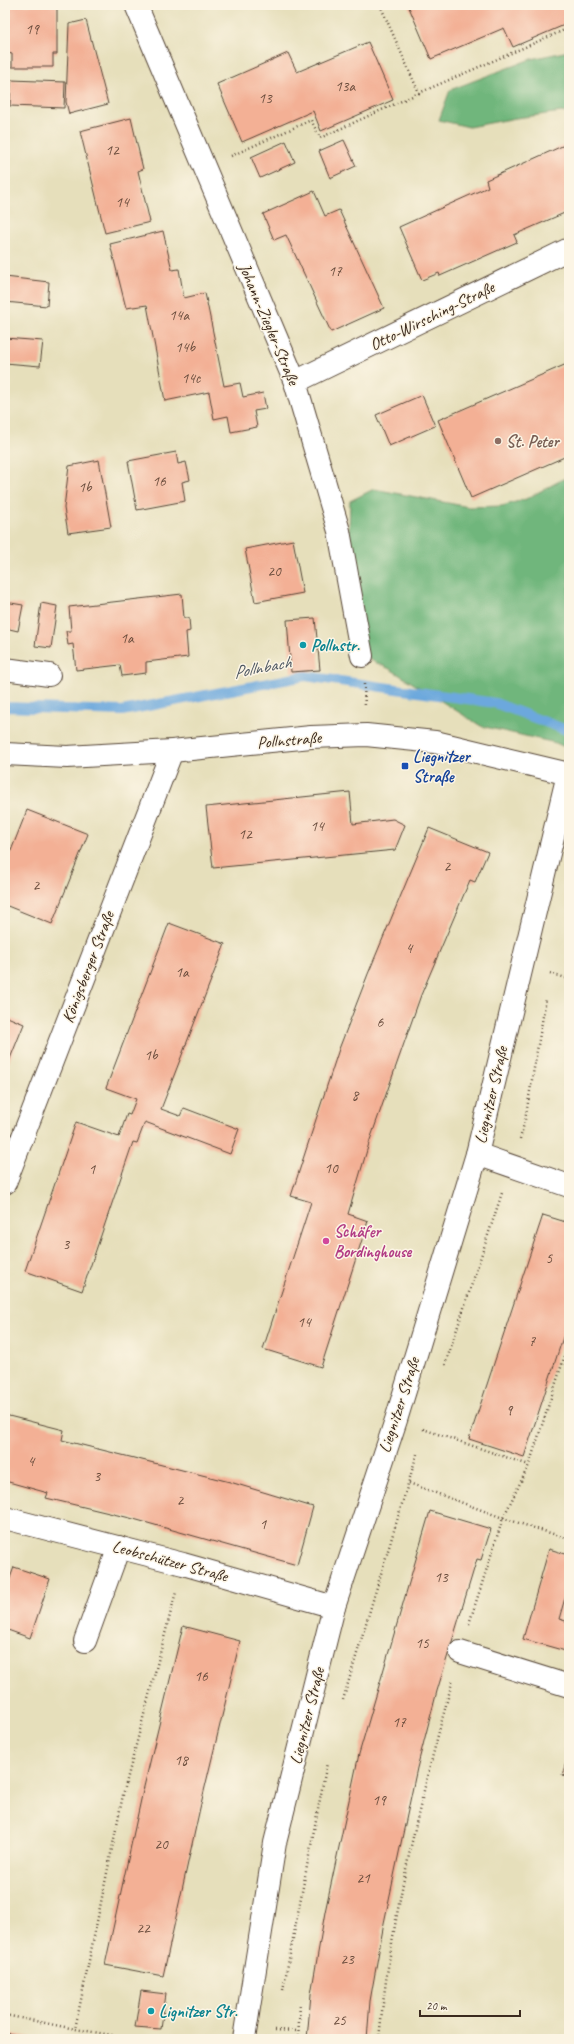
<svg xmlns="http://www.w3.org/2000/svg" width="574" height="2044" font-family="Caveat,sans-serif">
	<rect width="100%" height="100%" fill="#fcf5e5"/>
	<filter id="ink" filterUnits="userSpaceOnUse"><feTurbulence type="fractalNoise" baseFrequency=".025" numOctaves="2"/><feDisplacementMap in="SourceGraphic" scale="8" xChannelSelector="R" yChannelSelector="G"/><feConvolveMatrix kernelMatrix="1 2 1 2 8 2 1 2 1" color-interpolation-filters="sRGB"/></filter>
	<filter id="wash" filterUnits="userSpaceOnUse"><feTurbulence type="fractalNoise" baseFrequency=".012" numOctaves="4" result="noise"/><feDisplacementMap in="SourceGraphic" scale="16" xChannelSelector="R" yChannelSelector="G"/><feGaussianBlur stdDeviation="0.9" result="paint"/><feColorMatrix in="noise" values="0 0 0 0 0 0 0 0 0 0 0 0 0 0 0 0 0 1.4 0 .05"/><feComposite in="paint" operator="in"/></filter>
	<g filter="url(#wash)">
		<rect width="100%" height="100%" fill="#e6dfbb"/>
		<!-- forest -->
		<g fill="#70b67b" stroke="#56704c">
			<path d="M 569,51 L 569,114 L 562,112 L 516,118 L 469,127 L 439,120 L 450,90 L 531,59 Z"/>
			<path d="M 569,476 L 569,749 L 556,743 L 481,726 L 390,669 L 362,656 L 349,531 L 350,501 L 374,489 L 469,507 L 502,506 L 526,499 Z"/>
		</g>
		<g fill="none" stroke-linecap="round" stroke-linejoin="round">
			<!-- stream -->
			<path stroke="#6ca8dd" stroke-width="10" d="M 5,707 L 122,711 L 305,676 L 495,703 L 569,731"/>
		</g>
		<g id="blocks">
			<!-- building -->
			<g fill="#f3b095">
				<path d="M 8,5 L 57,5 L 57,54 L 53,54 L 53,67 L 12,67 L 12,54 L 8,53 Z"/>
				<path d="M 408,5 L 569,5 L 569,23 L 513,47 L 504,28 L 431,59 Z"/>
				<path d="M 86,20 L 108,104 L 69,114 L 66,102 L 69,24 Z"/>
				<path d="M 368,42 L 393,100 L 321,131 L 313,111 L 242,142 L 217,84 L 288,53 L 297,72 Z"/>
				<path d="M 11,80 L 65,82 L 64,108 L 10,106 Z"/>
				<path d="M 131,118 L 143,169 L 138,171 L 150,222 L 105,233 L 80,131 Z"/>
				<path d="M 344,140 L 356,166 L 330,178 L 319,151 Z"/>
				<path d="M 286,141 L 295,162 L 260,178 L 251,157 Z"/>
				<path d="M 569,143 L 569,211 L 514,235 L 517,242 L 440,276 L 439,273 L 422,280 L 399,227 L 488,187 L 486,180 Z"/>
				<path d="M 314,191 L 325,216 L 339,210 L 384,308 L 331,332 L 286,235 L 274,240 L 263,214 Z"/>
				<path d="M 163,231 L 172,270 L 179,269 L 184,298 L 205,293 L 224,386 L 240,383 L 243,397 L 263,393 L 266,409 L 254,411 L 257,427 L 231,432 L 228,416 L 214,419 L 209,392 L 165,401 L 147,305 L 126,308 L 110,244 Z"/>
				<path d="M 5,277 L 49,282 L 47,306 L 5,302 Z"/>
				<path d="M 5,338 L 43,341 L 40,366 L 5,363 Z"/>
				<path d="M 569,363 L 569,455 L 471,498 L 438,420 Z"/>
				<path d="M 422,395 L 435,426 L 389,446 L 376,415 Z"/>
				<path d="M 176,452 L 178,464 L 186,462 L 190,480 L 182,482 L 185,501 L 137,510 L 128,461 Z"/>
				<path d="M 99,460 L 111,527 L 68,533 L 64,508 L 69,466 Z"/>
				<path d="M 293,540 L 303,593 L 255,602 L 245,549 Z"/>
				<path d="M 182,594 L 184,618 L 189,618 L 190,631 L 186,632 L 188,657 L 146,662 L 146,673 L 122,676 L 120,665 L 76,670 L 73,644 L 68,645 L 66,631 L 71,631 L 69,607 Z"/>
				<path d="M 5,602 L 23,605 L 18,631 L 5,628 Z"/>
				<path d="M 41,603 L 57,606 L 51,648 L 35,646 Z"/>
				<path d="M 315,618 L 320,670 L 291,672 L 287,620 Z"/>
				<path d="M 350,792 L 353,824 L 393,819 L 405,825 L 395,850 L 213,868 L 206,807 Z"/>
				<path d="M 27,810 L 88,834 L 52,924 L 5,905 L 5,866 Z"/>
				<path d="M 429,828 L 488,852 L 475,882 L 470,880 L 421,995 L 370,1140 L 348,1214 L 368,1221 L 321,1367 L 263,1349 L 311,1202 L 291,1196 L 339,1049 L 368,974 Z"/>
				<path d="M 169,923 L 225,944 L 161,1109 L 180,1116 L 184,1108 L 239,1129 L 230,1154 L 145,1122 L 137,1143 L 133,1142 L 82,1291 L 25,1271 L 76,1122 L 119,1137 L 127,1114 L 130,1115 L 136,1099 L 106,1088 Z"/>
				<path d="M 5,1016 L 24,1024 L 5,1071 Z"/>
				<path d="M 543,1215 L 569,1223 L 569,1319 L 524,1457 L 469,1439 Z"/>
				<path d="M 5,1415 L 64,1430 L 62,1440 L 230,1482 L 313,1507 L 297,1565 L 130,1518 L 46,1498 L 48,1493 L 5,1481 Z"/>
				<path d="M 430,1511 L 491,1529 L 481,1560 L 477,1559 L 437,1691 L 417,1768 L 384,1923 L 370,2001 L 367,2039 L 307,2039 L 311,1994 L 325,1912 L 359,1754 Z"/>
				<path d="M 549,1549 L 569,1555 L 569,1584 L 559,1619 L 569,1622 L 569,1652 L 523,1639 Z"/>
				<path d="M 14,1567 L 50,1579 L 30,1638 L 5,1629 L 5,1592 Z"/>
				<path d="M 183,1626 L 240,1641 L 200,1808 L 163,1976 L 105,1965 L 142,1795 Z"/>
				<path d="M 569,1753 L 569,1777 L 562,1775 Z"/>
				<path d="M 141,1991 L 166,1994 L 161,2029 L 135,2027 Z"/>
				<path d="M 5,2033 L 35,2038 L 35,2039 L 5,2039 Z"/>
			</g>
		</g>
	</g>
	<g filter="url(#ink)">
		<use href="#blocks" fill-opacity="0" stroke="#554536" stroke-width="1"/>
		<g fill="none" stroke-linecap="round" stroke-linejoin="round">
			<!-- minor casing -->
			<g stroke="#554536" stroke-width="24">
				<g id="minor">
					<path d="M 136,5 L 295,382 L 339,531 L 362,656"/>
					<path d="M 295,382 L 569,249"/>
					<path d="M 5,669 L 49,675"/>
					<path d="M 5,754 L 67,757 L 172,751 L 311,737 L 366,735 L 435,742 L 569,774"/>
					<path d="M 477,1154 L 569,1186"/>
					<path d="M 5,1183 L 172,751"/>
					<path d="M 5,1518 L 183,1564 L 334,1607"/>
					<path d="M 85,1641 L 119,1547"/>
					<path d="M 460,1652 L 569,1686"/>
					<path d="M 244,2039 L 275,1843 L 334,1607 L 396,1420 L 477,1154 L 568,774"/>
				</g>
			</g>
			<!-- path -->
			<g stroke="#554536" stroke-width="2.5" stroke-dasharray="1 3" stroke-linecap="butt">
				<path d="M 380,5 L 419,93 L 569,28"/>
				<path d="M 231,156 L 311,120 L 320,138 L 419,93"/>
				<path d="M 364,684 L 365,707"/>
				<path d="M 550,973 L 569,979"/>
				<path d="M 520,1139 L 525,1120 L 546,999"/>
				<path d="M 445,1365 L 502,1193"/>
				<path d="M 423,1429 L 529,1465"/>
				<path d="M 409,1483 L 503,1518 L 569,1539"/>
				<path d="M 5,1556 L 8,1547"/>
				<path d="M 469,1624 L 503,1518 L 529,1465 L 569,1343"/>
				<path d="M 343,1700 L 417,1454"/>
				<path d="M 283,1990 L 327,1763"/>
				<path d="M 5,2015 L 75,2029"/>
				<path d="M 275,2030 L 298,2031"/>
				<path d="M 136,2039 L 75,2029 L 123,1795 L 176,1592"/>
				<path d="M 298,2039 L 300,2004"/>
				<path d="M 379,2039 C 391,1917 421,1797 453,1679"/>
			</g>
			<!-- minor -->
			<use href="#minor" stroke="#fff" stroke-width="22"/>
		</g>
	</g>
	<!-- markers -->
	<circle fill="#8d6e63" stroke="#fcf5e5" stroke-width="1.5" cx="498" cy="441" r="4"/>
	<g fill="#0f9aa8" stroke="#fcf5e5" stroke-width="1.5">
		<circle cx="303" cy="645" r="4"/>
		<circle cx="151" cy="2011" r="4"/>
	</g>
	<rect fill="#1a4fb4" stroke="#fcf5e5" stroke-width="1.5" x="401" y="762" width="8" height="8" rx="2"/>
	<circle fill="#d1479c" stroke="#fcf5e5" stroke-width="1.5" cx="326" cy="1241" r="4"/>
	<g text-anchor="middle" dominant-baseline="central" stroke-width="3" stroke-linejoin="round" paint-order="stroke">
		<!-- number labels -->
		<g font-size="15" fill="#694c3c">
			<text x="32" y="29">19</text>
			<text x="345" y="86">13a</text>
			<text x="265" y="98">13</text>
			<text x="112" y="150">12</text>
			<text x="122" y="202">14</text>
			<text x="335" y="271">17</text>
			<text x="179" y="315">14a</text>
			<text x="185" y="347">14b</text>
			<text x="191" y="378">14c</text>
			<text x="159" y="481">16</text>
			<text x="85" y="487">1b</text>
			<text x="274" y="571">20</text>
			<text x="127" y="638">1a</text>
			<text x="317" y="826">14</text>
			<text x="245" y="834">12</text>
			<text x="447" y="866">2</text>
			<text x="36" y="885">2</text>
			<text x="409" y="948">4</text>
			<text x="182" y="972">1a</text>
			<text x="380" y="1022">6</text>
			<text x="151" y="1055">1b</text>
			<text x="355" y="1095">8</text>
			<text x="331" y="1168">10</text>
			<text x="92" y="1169">1</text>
			<text x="66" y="1244">3</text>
			<text x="549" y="1258">5</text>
			<text x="304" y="1322">14</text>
			<text x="532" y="1341">7</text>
			<text x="509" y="1410">9</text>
			<text x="31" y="1461">4</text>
			<text x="97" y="1476">3</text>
			<text x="180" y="1500">2</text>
			<text x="263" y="1524">1</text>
			<text x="441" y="1577">13</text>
			<text x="422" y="1643">15</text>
			<text x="201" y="1676">16</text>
			<text x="399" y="1722">17</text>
			<text x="181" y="1760">18</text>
			<text x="379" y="1800">19</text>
			<text x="161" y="1844">20</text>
			<text x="363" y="1878">21</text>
			<text x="143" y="1928">22</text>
			<text x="347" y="1959">23</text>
			<text x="339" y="2020">25</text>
		</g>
		<!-- street labels -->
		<g font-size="17" fill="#3b2a1e" stroke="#fcf5e5">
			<text transform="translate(432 316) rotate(-26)">Otto-Wirsching-Straße</text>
			<text transform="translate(269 324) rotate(67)">Johann-Ziegler-Straße</text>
			<text transform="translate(289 740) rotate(-5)">Pollnstraße</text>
			<text transform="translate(88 967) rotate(-69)">Königsberger Straße</text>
			<text transform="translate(491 1095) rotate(-77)">Liegnitzer Straße</text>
			<text transform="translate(399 1405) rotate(-72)">Liegnitzer Straße</text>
			<text transform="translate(170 1561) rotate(15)">Leobschützer Straße</text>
			<text transform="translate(307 1716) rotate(-76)">Liegnitzer Straße</text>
		</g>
		<!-- education labels -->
		<g font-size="17" font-weight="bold" fill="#785e54" stroke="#fcf5e5" text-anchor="start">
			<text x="506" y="441">St. Peter</text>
		</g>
		<!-- culture labels -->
		<g font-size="17" font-weight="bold" fill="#0d838f" stroke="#fcf5e5" text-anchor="start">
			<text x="311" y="645">Pollnstr.</text>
			<text x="159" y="2011">Lignitzer Str.</text>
		</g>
		<!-- transit labels -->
		<g font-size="17" font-weight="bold" fill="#164399" stroke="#fcf5e5" text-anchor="start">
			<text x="413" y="756">Liegnitzer<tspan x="413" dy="20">Straße</tspan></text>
		</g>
		<!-- hotel labels -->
		<g font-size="17" font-weight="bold" fill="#b23c85" stroke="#fcf5e5" text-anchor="start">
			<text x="334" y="1231">Schäfer<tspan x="334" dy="20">Bordinghouse</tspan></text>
		</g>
		<!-- water labels -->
		<g font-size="18" font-style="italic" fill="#4c5661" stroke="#fcf5e5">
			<text transform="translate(262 667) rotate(-11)">Pollnbach</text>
		</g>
	</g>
	<!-- margin -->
	<rect width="574" height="2044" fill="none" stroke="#fcf5e5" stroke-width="20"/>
	<!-- scale -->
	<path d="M420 2010v6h100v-6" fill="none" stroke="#3b2a1e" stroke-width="2"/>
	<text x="426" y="2010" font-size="12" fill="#3b2a1e" stroke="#fcf5e5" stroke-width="3" paint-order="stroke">20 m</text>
</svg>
